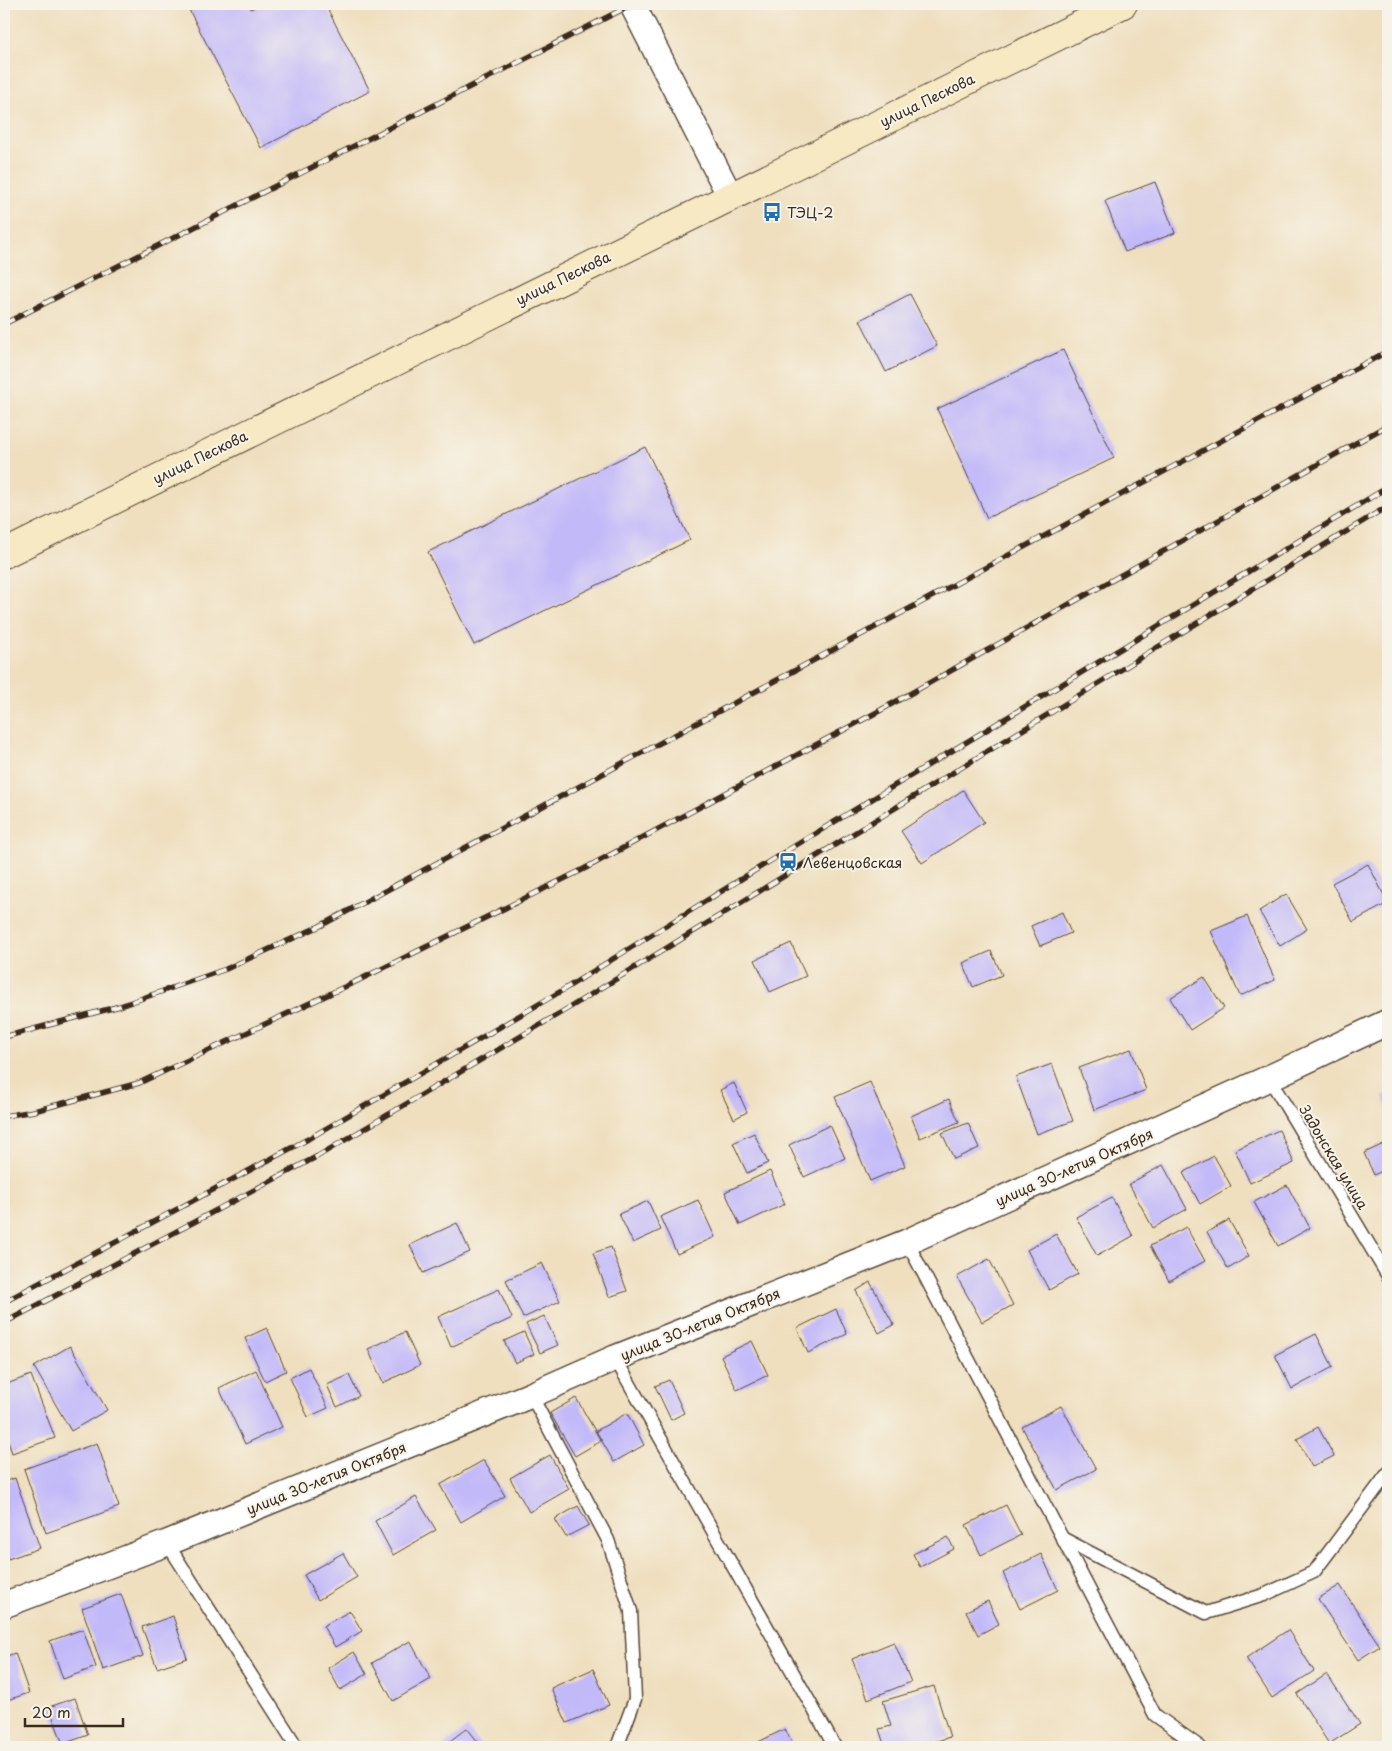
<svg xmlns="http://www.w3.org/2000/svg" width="1392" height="1751" font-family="'Playpen Sans',sans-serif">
	<rect width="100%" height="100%" fill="#f7f3e8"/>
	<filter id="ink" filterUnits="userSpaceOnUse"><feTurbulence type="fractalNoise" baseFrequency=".02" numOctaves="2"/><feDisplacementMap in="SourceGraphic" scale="10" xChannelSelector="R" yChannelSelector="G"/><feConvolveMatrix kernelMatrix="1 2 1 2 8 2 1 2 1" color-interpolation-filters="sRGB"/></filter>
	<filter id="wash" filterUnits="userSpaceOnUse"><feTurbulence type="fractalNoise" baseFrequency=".0096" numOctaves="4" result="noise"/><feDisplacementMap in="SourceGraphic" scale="20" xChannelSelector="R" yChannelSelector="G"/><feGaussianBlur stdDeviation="1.12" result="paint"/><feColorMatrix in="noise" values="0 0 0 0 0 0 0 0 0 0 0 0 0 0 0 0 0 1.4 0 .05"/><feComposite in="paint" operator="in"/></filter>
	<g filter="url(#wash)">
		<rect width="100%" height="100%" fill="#efdfbf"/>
		<g id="blocks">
			<!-- building -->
			<g fill="#c2b9f9">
				<path d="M 66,4 L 93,4 L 73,6 Z"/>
				<path d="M 186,4 L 248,4 L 251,9 L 260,4 L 325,4 L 370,91 L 261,148 Z"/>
				<path d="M 1155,182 L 1175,233 L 1125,252 L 1105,201 Z"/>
				<path d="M 910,294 L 937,346 L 886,372 L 860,320 Z"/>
				<path d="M 1063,350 L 1114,458 L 987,518 L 937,409 Z"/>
				<path d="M 645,447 L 690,540 L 474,645 L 428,552 Z"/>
				<path d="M 963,790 L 984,822 L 922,863 L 901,831 Z"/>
				<path d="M 1368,864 L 1388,903 L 1353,922 L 1332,883 Z"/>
				<path d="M 1286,894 L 1307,929 L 1280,946 L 1259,911 Z"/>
				<path d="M 1062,912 L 1071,933 L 1040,946 L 1031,926 Z"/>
				<path d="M 1247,916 L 1275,980 L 1240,996 L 1211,931 Z"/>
				<path d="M 791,943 L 806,976 L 770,992 L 755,960 Z"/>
				<path d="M 991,951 L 1002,975 L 973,987 L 963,963 Z"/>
				<path d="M 1204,977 L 1224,1008 L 1190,1030 L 1170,998 Z"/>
				<path d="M 1131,1049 L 1146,1090 L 1094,1110 L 1079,1068 Z"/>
				<path d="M 1052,1064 L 1073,1121 L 1037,1134 L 1016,1077 Z"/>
				<path d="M 870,1082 L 905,1166 L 870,1181 L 835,1097 Z"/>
				<path d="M 734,1083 L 747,1112 L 734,1119 L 720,1090 Z"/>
				<path d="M 1388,1094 L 1388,1108 L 1383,1096 Z"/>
				<path d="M 949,1099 L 959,1122 L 920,1138 L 911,1116 Z"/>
				<path d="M 968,1123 L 979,1148 L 954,1159 L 942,1133 Z"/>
				<path d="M 830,1125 L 845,1158 L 804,1177 L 789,1145 Z"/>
				<path d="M 1279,1130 L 1294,1163 L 1250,1183 L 1235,1150 Z"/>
				<path d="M 754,1133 L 768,1163 L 747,1173 L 733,1143 Z"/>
				<path d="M 1388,1142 L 1388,1168 L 1374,1175 L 1364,1153 Z"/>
				<path d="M 1214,1156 L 1231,1186 L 1200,1204 L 1183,1173 Z"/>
				<path d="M 1163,1165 L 1187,1209 L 1153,1228 L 1129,1184 Z"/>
				<path d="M 770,1171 L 785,1204 L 740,1225 L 725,1192 Z"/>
				<path d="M 1287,1185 L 1310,1228 L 1278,1246 L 1254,1202 Z"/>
				<path d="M 1112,1198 L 1133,1236 L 1097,1256 L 1076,1217 Z"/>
				<path d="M 698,1200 L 715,1237 L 677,1254 L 660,1217 Z"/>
				<path d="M 648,1201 L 661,1230 L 633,1243 L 619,1214 Z"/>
				<path d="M 1229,1220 L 1249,1256 L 1228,1269 L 1207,1232 Z"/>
				<path d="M 457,1223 L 470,1252 L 423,1273 L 410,1245 Z"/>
				<path d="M 1186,1227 L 1205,1261 L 1169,1281 L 1150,1246 Z"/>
				<path d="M 1056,1234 L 1078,1274 L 1049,1290 L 1027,1250 Z"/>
				<path d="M 611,1247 L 627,1291 L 609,1297 L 593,1253 Z"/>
				<path d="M 989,1259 L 1013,1305 L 982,1322 L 957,1277 Z"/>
				<path d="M 542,1263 L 560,1301 L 523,1318 L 506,1280 Z"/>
				<path d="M 870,1282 L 894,1325 L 879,1333 L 856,1291 Z"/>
				<path d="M 499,1289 L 512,1318 L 451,1347 L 438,1317 Z"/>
				<path d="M 836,1309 L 847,1334 L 808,1353 L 797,1328 Z"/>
				<path d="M 544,1316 L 558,1345 L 540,1353 L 526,1324 Z"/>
				<path d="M 267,1328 L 286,1371 L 265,1381 L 245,1338 Z"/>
				<path d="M 405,1332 L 420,1365 L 383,1383 L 368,1349 Z"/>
				<path d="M 524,1332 L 534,1354 L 515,1363 L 504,1341 Z"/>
				<path d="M 1316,1334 L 1333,1367 L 1292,1389 L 1275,1355 Z"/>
				<path d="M 752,1341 L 768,1375 L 737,1390 L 721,1356 Z"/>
				<path d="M 70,1346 L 107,1410 L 71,1431 L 34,1367 Z"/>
				<path d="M 309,1368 L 328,1408 L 308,1417 L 290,1378 Z"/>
				<path d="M 256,1370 L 282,1427 L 245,1444 L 219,1388 Z"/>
				<path d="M 31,1375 L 55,1438 L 12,1453 L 4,1430 L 4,1385 Z"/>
				<path d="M 349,1375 L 359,1396 L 337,1407 L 327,1385 Z"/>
				<path d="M 669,1380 L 684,1413 L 671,1420 L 655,1386 Z"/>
				<path d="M 576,1398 L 601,1441 L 575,1456 L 550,1413 Z"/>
				<path d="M 1061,1406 L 1096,1469 L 1057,1490 L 1022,1427 Z"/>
				<path d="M 627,1413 L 644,1445 L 614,1462 L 596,1431 Z"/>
				<path d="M 1318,1427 L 1334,1456 L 1312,1467 L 1297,1439 Z"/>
				<path d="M 97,1443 L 119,1507 L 46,1533 L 24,1469 Z"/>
				<path d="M 550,1455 L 569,1489 L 529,1512 L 510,1478 Z"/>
				<path d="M 484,1460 L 505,1496 L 461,1522 L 440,1485 Z"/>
				<path d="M 15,1478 L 40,1548 L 8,1559 L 4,1548 L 4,1482 Z"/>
				<path d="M 416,1497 L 436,1530 L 393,1555 L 375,1521 Z"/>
				<path d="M 1006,1505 L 1021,1535 L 981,1555 L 966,1525 Z"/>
				<path d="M 578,1506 L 589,1525 L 566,1537 L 555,1519 Z"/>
				<path d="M 948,1537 L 954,1549 L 920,1567 L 913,1554 Z"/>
				<path d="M 343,1553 L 357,1577 L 318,1600 L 304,1575 Z"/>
				<path d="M 1041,1554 L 1058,1590 L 1020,1609 L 1003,1573 Z"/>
				<path d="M 1340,1585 L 1380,1646 L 1358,1660 L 1318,1599 Z"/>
				<path d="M 121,1594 L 143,1656 L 103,1670 L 82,1608 Z"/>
				<path d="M 988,1601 L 999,1624 L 978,1635 L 966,1611 Z"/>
				<path d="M 350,1611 L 362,1631 L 335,1647 L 323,1626 Z"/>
				<path d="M 173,1616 L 187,1658 L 157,1668 L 142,1627 Z"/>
				<path d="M 83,1629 L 96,1667 L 63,1679 L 50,1641 Z"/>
				<path d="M 1288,1630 L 1314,1671 L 1272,1698 L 1246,1658 Z"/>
				<path d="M 410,1641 L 431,1679 L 393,1701 L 372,1663 Z"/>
				<path d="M 894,1642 L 911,1682 L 868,1699 L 852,1659 Z"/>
				<path d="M 354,1652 L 367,1674 L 340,1690 L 328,1668 Z"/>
				<path d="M 15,1653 L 29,1693 L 4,1701 L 4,1657 Z"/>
				<path d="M 593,1669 L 609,1705 L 567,1723 L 551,1688 Z"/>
				<path d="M 1327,1674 L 1360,1724 L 1329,1744 L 1297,1694 Z"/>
				<path d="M 934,1686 L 950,1737 L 917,1747 L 885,1747 L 879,1729 L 891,1726 L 883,1701 Z"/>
				<path d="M 75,1698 L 88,1735 L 63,1744 L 49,1707 Z"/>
				<path d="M 467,1728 L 482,1747 L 442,1747 Z"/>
				<path d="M 785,1729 L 794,1747 L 748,1747 Z"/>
			</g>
		</g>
	</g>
	<g filter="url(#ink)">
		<use href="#blocks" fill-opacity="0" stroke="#564536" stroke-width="1"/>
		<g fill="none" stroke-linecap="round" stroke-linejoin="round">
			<!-- lane casing -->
			<g stroke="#564536" stroke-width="15">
				<g id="lane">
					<path d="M 1269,1078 L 1388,1276"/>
					<path d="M 907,1242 L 1155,1715 L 1200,1747"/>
					<path d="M 615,1358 L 835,1747"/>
					<path d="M 531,1395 L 608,1540 L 631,1611 L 635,1699 L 617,1747"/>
					<path d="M 1062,1538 L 1206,1613 L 1264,1595 L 1314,1572 L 1388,1473"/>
					<path d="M 167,1543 L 297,1747"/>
				</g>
			</g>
			<!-- street casing -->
			<g stroke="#564536" stroke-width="28">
				<g id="street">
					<path d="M 632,4 L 730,196"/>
					<path d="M 4,1605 L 167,1543 L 531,1395 L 615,1358 L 907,1242 L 1269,1078 L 1388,1022"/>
				</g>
			</g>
			<!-- secondary casing -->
			<g stroke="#564536" stroke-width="30">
				<path id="secondary" d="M 4,554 L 1123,4"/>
			</g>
			<!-- lane -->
			<use href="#lane" stroke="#fff" stroke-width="12"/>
			<!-- street -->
			<use href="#street" stroke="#fff" stroke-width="25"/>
			<!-- secondary -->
			<use href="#secondary" stroke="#f7e9c3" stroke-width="28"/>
			<!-- rail casing -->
			<g stroke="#3b2a1e" stroke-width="5.5">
				<g id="rail">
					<path d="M 4,324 L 633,4"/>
					<path d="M 4,1037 L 120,1006 L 226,969 L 320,926 L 1388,351"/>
					<path d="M 4,1116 L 34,1111 L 139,1083 L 355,982 L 582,870 L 881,710 L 1388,425"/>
					<path d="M 4,1302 L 308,1139 L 563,990 L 783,853 L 1388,487"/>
					<path d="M 4,1323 L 318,1156 L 572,1006 L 1388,506"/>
				</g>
			</g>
			<!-- rail -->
			<use href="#rail" stroke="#f7f3e8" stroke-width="4" stroke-dasharray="11" stroke-linecap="butt"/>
		</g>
	</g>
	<!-- icons -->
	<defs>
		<g id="bus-bare" transform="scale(1.5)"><path d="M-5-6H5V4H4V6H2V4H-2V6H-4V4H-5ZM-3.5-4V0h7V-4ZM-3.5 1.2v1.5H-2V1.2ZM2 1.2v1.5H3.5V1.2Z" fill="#1f6fb2" stroke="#f7f3e8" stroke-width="2.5" paint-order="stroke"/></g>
		<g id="station-bare" transform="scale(1.5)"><path d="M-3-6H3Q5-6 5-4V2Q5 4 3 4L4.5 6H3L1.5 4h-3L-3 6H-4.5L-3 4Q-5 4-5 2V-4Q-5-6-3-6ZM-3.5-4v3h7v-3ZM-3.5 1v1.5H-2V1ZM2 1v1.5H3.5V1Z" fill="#1f6fb2" stroke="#f7f3e8" stroke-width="2.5" paint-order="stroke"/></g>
	</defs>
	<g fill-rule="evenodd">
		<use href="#bus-bare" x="772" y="212"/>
		<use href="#station-bare" x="788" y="862"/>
	</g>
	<g text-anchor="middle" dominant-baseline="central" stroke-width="4" stroke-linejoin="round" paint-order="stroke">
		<!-- street labels -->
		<g font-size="14" fill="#3b2a1e" stroke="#f7f3e8">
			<text transform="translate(927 100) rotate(-26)">улица Пескова</text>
			<text transform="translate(563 278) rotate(-26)">улица Пескова</text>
			<text transform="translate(200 457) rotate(-26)">улица Пескова</text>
			<text transform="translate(1334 1157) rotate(59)">Задонская улица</text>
			<text transform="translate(1074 1167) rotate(-24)">улица 30-летия Октября</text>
			<text transform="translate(700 1324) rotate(-22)">улица 30-летия Октября</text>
			<text transform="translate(326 1478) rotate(-22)">улица 30-летия Октября</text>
		</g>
		<!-- poi labels -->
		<g font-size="14" fill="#3b2a1e" stroke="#f7f3e8" text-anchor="start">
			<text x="787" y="212">ТЭЦ-2</text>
			<text x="803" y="862">Левенцовская</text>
		</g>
	</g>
	<!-- margin -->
	<rect width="1392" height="1751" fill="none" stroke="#f7f3e8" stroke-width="20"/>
	<!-- scale -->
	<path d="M25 1718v8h98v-8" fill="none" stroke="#3b2a1e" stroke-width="2.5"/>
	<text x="32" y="1718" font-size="15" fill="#3b2a1e" stroke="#f7f3e8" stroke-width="4" paint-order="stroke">20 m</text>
</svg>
